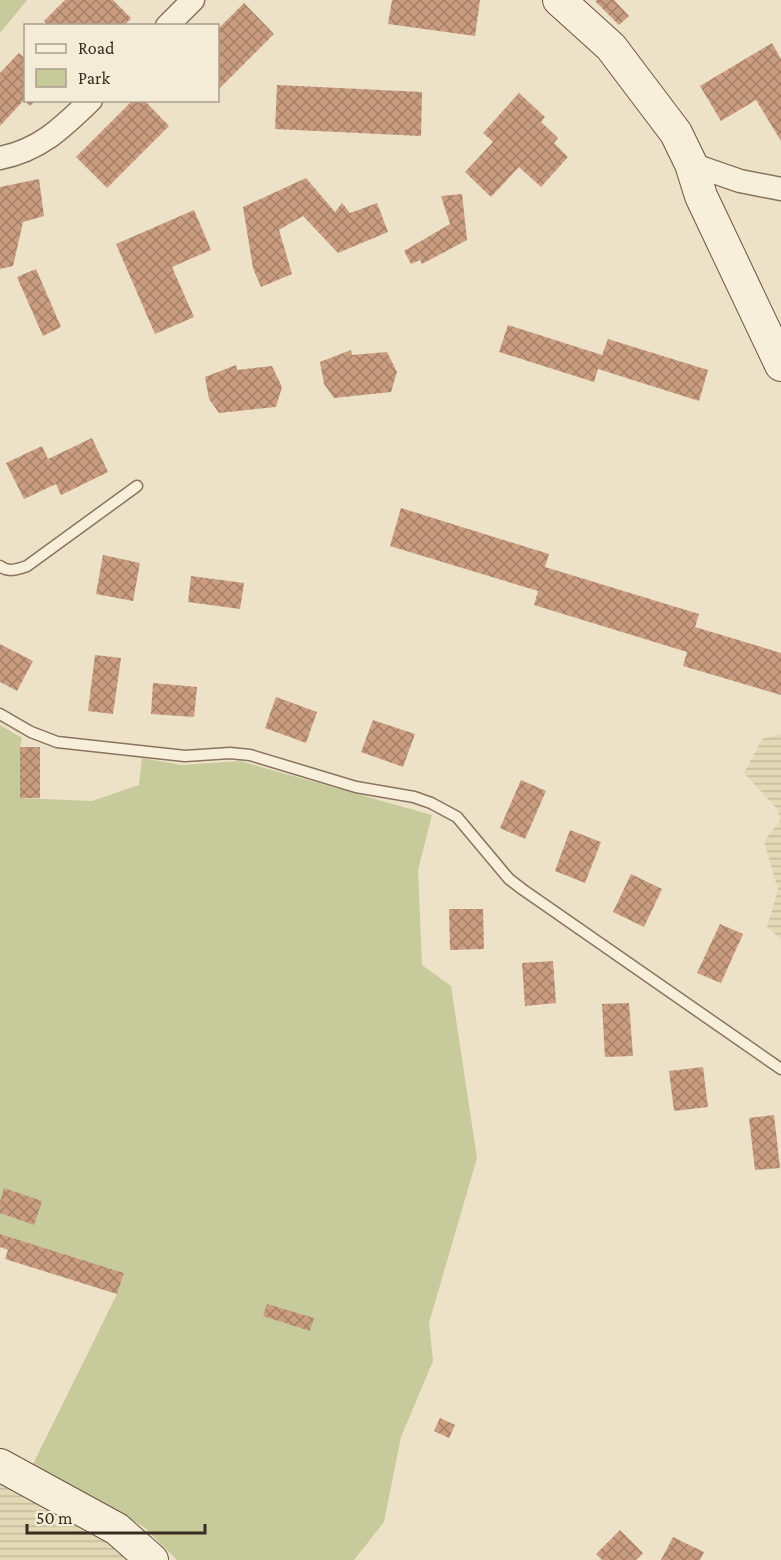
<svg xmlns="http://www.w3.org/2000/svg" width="781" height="1560" font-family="'Crimson Pro',serif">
	<defs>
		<pattern id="farmland-rules" width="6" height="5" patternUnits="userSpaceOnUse" patternTransform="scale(1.5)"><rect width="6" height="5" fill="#e2dab6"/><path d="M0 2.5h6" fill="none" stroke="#c3bb9c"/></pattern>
		<pattern id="building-cross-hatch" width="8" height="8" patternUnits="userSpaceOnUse" patternTransform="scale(1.5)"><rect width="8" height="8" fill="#ca9d80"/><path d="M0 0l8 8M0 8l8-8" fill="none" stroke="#a58068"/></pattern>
	</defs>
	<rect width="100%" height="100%" fill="#ede1c8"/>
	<!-- farmland -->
	<g fill="url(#farmland-rules)">
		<path d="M 781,734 L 781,939 L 767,927 L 778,890 L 764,841 L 780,821 L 778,810 L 744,773 L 762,739 Z"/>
		<path d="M 0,1480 L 106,1542 L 127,1560 L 0,1560 Z"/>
	</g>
	<!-- green -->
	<g fill="#c7cb9c">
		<path d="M 0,0 L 27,0 L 1,32 L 0,31 Z"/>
		<path d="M 0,725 L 22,738 L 20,747 L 20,798 L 92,801 L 139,785 L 142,758 L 182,765 L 240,761 L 432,815 L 418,870 L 422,965 L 451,986 L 477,1158 L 429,1323 L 433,1361 L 401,1437 L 384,1522 L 354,1560 L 177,1560 L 144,1527 L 33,1464 L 117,1294 L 124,1273 L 0,1234 Z"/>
	</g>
	<!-- building -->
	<g fill="url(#building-cross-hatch)">
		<path d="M 65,0 L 113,0 L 131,18 L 124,26 L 49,26 L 44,21 Z"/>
		<path d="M 392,0 L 480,0 L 475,36 L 388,24 Z"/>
		<path d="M 597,0 L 614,0 L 629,16 L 619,25 L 595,1 Z"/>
		<path d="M 244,3 L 274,34 L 218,90 L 218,29 Z"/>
		<path d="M 772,43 L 781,59 L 781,141 L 756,100 L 721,121 L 700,86 Z"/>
		<path d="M 19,53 L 26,59 L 26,100 L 36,100 L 30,106 L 24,100 L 0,126 L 0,73 Z"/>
		<path d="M 277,85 L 422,92 L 421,136 L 275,129 Z"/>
		<path d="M 519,93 L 545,117 L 541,122 L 558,138 L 554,143 L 568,157 L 541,187 L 519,167 L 491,197 L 465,172 L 493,142 L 483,133 Z"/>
		<path d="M 133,100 L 144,100 L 169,126 L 107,188 L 76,157 Z"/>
		<path d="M 306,178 L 335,212 L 342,203 L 350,213 L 377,203 L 388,232 L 338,253 L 303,216 L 279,230 L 292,274 L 261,287 L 253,268 L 243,207 Z"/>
		<path d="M 39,179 L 44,216 L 23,222 L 13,266 L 0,269 L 0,187 Z"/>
		<path d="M 462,194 L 467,240 L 422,264 L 420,260 L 411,264 L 404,251 L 450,224 L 441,196 Z"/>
		<path d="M 194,210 L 211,250 L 172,267 L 194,317 L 155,334 L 116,244 Z"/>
		<path d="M 36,269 L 61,327 L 43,336 L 17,277 Z"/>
		<path d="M 508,325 L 602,355 L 608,339 L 708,370 L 699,401 L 598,369 L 594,382 L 499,352 Z"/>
		<path d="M 351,350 L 352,355 L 387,352 L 397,372 L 391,392 L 334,398 L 324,384 L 320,362 Z"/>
		<path d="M 236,365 L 237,370 L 272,366 L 282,387 L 276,407 L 219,413 L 209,399 L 205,377 Z"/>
		<path d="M 92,438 L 108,472 L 61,495 L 56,484 L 24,499 L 6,463 L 42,446 L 48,459 Z"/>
		<path d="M 401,508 L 549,554 L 545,567 L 699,614 L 695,627 L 781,653 L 781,695 L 683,666 L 687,652 L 534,605 L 538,591 L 390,546 Z"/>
		<path d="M 103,555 L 140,563 L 133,601 L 96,594 Z"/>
		<path d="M 191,576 L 244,583 L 240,609 L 188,602 Z"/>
		<path d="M 0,644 L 33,661 L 17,691 L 0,682 Z"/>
		<path d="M 95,655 L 121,658 L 113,714 L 88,711 Z"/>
		<path d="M 153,683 L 197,687 L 194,717 L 151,714 Z"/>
		<path d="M 276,697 L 317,712 L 306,743 L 265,728 Z"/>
		<path d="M 373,720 L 415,734 L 403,767 L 361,752 Z"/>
		<rect x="20" y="747" width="20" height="51"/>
		<path d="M 521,780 L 546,791 L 525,839 L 500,828 Z"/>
		<path d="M 570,830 L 601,842 L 585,883 L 555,871 Z"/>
		<path d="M 631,874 L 662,889 L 644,927 L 613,912 Z"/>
		<path d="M 449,909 L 483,909 L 484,949 L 450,950 Z"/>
		<path d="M 720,924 L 743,934 L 721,983 L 697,973 Z"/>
		<path d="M 553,961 L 556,1003 L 525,1006 L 522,963 Z"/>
		<path d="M 629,1003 L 633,1056 L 605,1057 L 602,1004 Z"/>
		<path d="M 703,1067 L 708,1107 L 674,1111 L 669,1071 Z"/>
		<path d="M 774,1115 L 780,1168 L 755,1170 L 749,1118 Z"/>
		<path d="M 4,1188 L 42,1201 L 34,1225 L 0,1213 L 0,1202 Z"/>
		<path d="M 0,1234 L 124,1273 L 117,1294 L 5,1259 L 8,1250 L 0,1247 Z"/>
		<path d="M 267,1304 L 314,1318 L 310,1331 L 263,1316 Z"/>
		<path d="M 440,1418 L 455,1425 L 449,1438 L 434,1431 Z"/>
		<path d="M 620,1530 L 643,1553 L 636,1560 L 602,1560 L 596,1554 Z"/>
		<path d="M 673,1537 L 704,1552 L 700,1560 L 661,1560 Z"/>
	</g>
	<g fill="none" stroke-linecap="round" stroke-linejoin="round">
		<!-- lane casing -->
		<g stroke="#89745e" stroke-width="13">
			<g id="lane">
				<path d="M 0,566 C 8,573 18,569 27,566 L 137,486"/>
				<path d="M 0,714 L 31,732 L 57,742 L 185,756 L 230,753 L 250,755 L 356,787 L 414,797 L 431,803 L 457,817 L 509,879 L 522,889 L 781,1069"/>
			</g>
		</g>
		<!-- street casing -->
		<g stroke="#89745e" stroke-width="25">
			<g id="street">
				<path d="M 167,26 L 193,0"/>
				<path d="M 0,158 C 40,150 62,128 91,100"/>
				<path d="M 691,164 L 740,181 L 781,189"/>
			</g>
		</g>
		<!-- secondary casing -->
		<g stroke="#6b5541" stroke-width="34">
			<g id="secondary">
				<path d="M 559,0 L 611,47 L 676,133 L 691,164 L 701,196 L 781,365"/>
				<path d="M 0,1465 L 117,1529 L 152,1560"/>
			</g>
		</g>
		<!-- lane -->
		<use href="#lane" stroke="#f8efdb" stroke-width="10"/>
		<!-- street -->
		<use href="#street" stroke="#f8efdb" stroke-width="22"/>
		<!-- secondary -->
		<use href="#secondary" stroke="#f8efdb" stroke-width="32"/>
	</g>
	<!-- legend -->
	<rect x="24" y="24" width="195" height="78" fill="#f5ecd7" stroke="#aa9f8e" stroke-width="1.5"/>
	<rect x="36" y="44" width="30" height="9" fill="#f8efdb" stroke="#aa9f8e" stroke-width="1.5"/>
	<text x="78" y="54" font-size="18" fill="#3a2c21">Road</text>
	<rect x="36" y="69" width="30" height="18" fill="#c7cb9c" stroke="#aa9f8e" stroke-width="1.5"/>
	<text x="78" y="84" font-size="18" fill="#3a2c21">Park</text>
	<!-- scale -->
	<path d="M27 1524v9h178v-9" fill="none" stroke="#3a2c21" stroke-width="3"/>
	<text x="36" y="1524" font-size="18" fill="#3a2c21" stroke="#f5ecd7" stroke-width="4.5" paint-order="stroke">50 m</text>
</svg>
